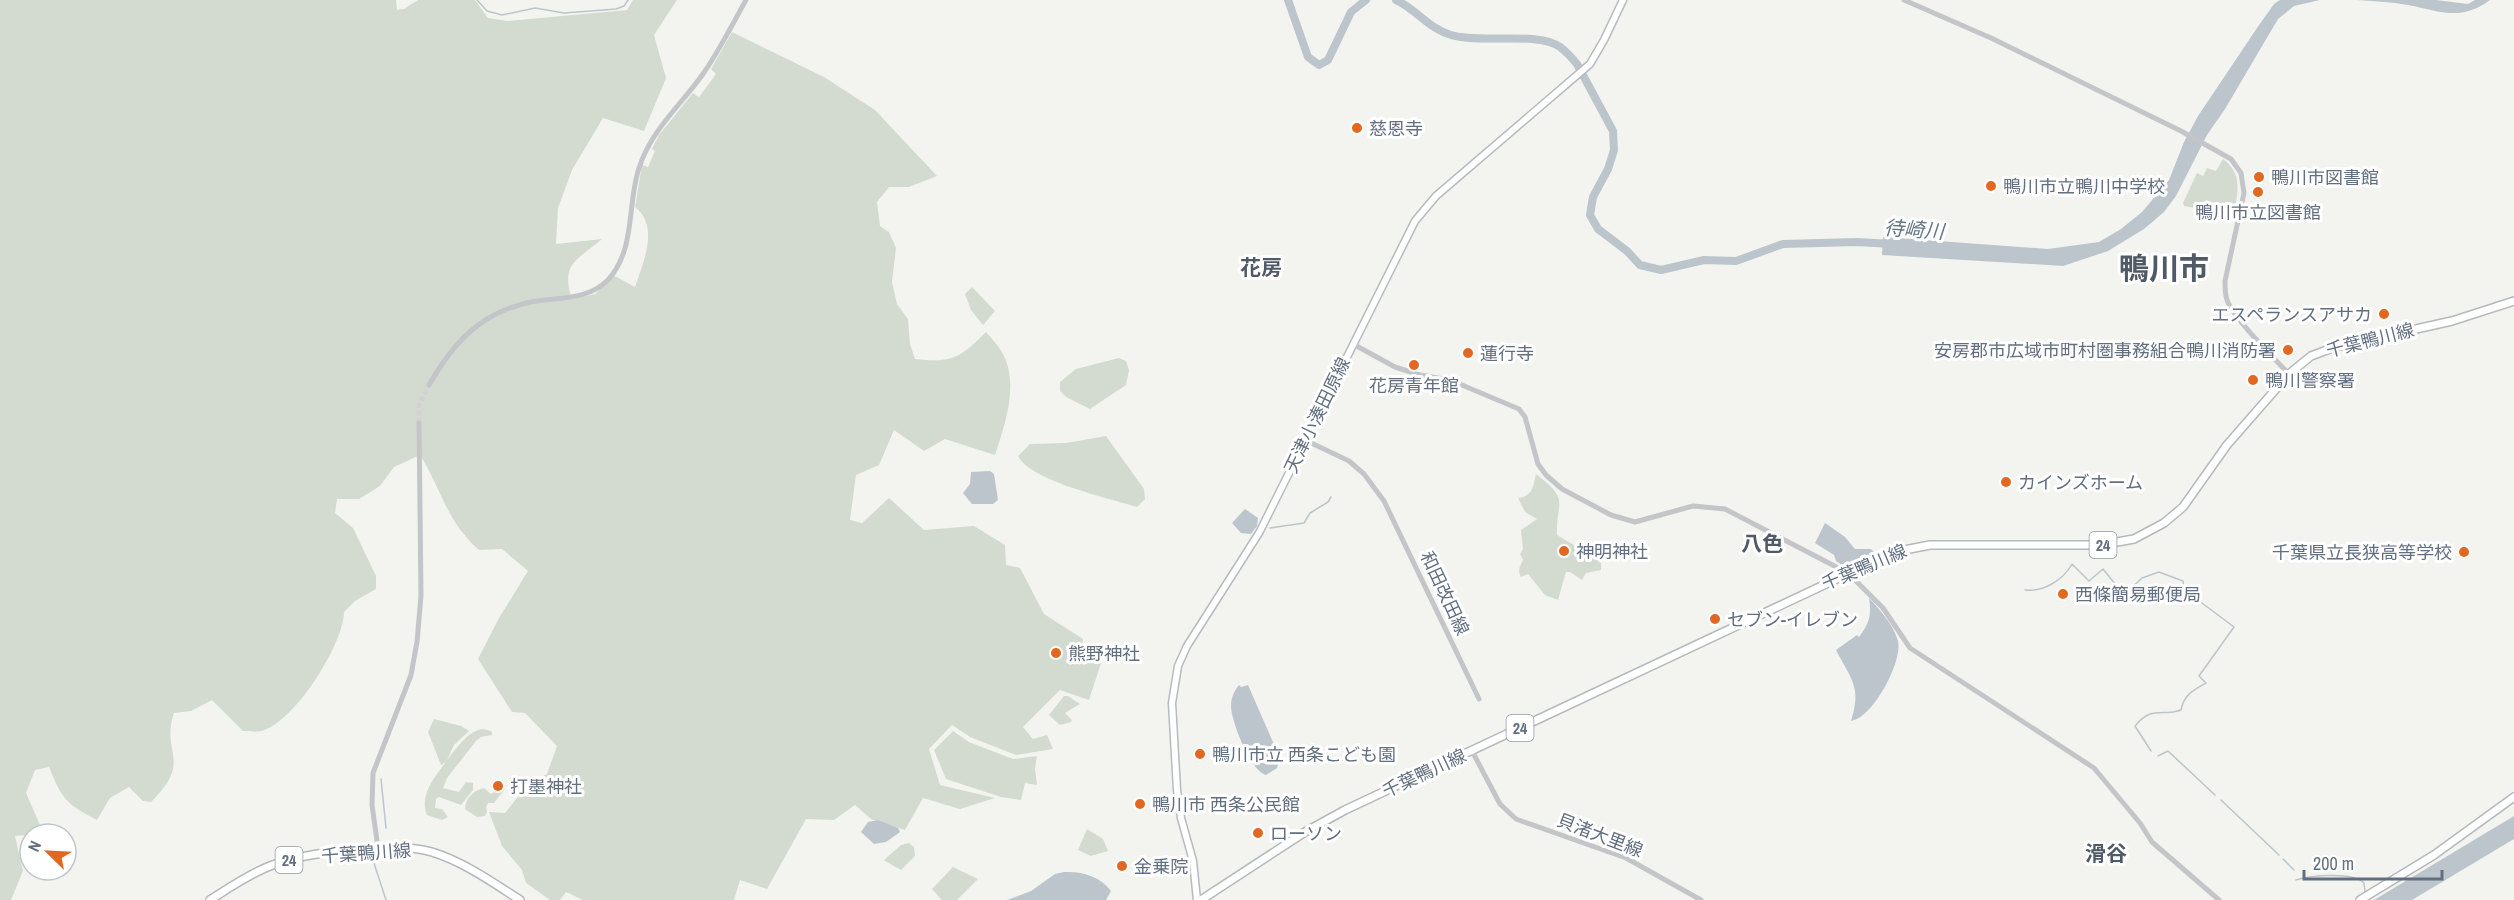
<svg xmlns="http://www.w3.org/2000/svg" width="2514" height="900" font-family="'Archivo Narrow','Noto Sans JP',sans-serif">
	<rect width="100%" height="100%" fill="#f3f4ef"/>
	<!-- green -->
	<g fill="#d3dbd0">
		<path d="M 0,0 L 396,0 L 397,10 L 404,9 L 418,0 L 475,0 L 488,18 L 507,21 L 627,10 L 633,0 L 677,0 L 654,35 L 666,78 L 644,131 L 603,118 L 572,170 L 558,208 L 556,244 L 602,239 C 577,260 560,264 572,299 L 595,294 L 615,276 L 635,287 C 643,263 660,226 635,207 L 642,165 L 648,167 L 655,151 L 652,149 L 659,135 L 693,93 L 699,97 L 716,74 L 711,69 L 732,32 L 824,77 L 875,110 L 937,176 L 909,187 L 889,187 L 877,202 L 880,226 L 889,232 L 896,248 L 892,282 L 897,304 L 908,319 L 910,344 L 915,359 C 953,363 960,358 986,332 C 992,339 999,346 1003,354 C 1019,384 1005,425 995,455 L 945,439 L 924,451 L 894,430 L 879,465 L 856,475 L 850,520 L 862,523 L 889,498 L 924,530 L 974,526 L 1005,545 L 1006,565 L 1020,568 L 1044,614 L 1083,639 L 1082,655 L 1102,660 L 1089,700 L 1060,690 L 1023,727 L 1033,739 L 1047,735 L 1053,749 L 1016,755 L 970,737 L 952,725 L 929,749 L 940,785 L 995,798 L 960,809 L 923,798 L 905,830 L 871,819 L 855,805 L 834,820 L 806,819 L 767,889 L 740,880 L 734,900 L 583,900 L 566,892 L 560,900 L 550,900 L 526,883 L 522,870 L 502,846 L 489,812 L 505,813 L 529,783 L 547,774 L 557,746 L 525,713 L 512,712 L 478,659 L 499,618 L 528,571 L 502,549 L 479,550 C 446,521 442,490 420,455 L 394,467 L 380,486 L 359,499 L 337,499 L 335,513 L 353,528 L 376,576 L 376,589 L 355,601 L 344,612 C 344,643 294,724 261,731 C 256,732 248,731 243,731 L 212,700 L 191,711 L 174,713 C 160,754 194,760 151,802 L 143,801 L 129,787 L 110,798 L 97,820 C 66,804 62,799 49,767 L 35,770 L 26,793 L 44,834 L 15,836 L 23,871 L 11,900 L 0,900 Z"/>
		<path d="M 2223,159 C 2243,174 2238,192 2234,214 L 2232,215 L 2184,206 L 2183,203 L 2197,173 L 2203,176 L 2207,168 L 2216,171 Z"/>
		<path d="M 972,287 L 995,311 L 983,325 L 971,310 L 965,294 Z"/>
		<path d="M 1119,358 L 1126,361 L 1129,370 L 1126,385 L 1090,409 L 1066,397 L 1060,391 L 1060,382 L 1076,369 Z"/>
		<path d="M 1106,436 L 1144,489 L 1145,499 L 1137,507 C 1108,498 1031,481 1018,456 L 1030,444 L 1066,443 Z"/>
		<path d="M 1536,474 C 1571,501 1556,500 1557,535 L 1574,545 L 1595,545 L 1601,561 L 1601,570 L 1586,573 L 1582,580 L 1570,572 L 1566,572 L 1558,600 L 1545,595 L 1528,574 L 1521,577 C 1517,569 1520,567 1523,560 L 1520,554 L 1523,549 L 1521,530 L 1537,519 L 1525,512 L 1518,498 C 1533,496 1533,487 1536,474 Z"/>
		<path d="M 1064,696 L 1068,696 L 1080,704 L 1065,713 L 1072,720 L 1071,722 L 1060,725 L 1049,715 Z"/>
		<path d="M 434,719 L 461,726 L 469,731 L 454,745 L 447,760 C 458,747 474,721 492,732 L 492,735 L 481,737 L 476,741 L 447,778 L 443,788 L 459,792 L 466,782 L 473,783 L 473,790 L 461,805 L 439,797 L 436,799 L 435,808 L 442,809 L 448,817 L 442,820 L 427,815 C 419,796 434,777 446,762 L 441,765 L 428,732 Z"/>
		<path d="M 953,731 L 969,742 L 1013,759 L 1037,756 L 1035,769 L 1037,785 L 1025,783 L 1021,800 L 1001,797 L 946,779 L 934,750 Z"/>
		<path d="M 503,787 L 505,789 L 494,803 L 488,803 L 486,807 L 487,812 L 485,816 L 477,817 L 465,809 C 466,797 473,791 484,788 L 491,794 Z"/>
		<path d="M 1087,829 L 1103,839 L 1108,851 L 1091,856 L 1078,850 Z"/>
		<path d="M 909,843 L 914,847 L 915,856 L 901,870 L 885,861 L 884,860 L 901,845 Z"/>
		<path d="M 953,867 L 978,879 L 957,900 L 942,900 L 932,889 Z"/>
	</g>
	<!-- water -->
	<g fill="#bcc5cb">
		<path d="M 2280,0 L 2320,0 L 2294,6 L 2278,19 L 2225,109 L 2207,135 L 2176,196 L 2164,212 L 2144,229 L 2108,251 L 2063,266 L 1882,255 L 1883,237 L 2048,249 L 2099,242 L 2121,229 L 2142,212 L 2169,180 L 2184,142 L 2198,116 L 2257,28 L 2274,4 Z"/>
		<path d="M 2355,0 L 2436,0 L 2468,4 L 2475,0 L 2490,0 C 2460,22 2440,11 2408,5 C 2391,2 2372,1 2355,0 Z"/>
		<path d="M 990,471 L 994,474 L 998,500 L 993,504 L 972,504 L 963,493 L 970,484 L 971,472 Z"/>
		<path d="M 1245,509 L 1258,518 L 1257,526 L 1251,534 L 1241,533 L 1232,523 Z"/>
		<path d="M 1825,523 L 1845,537 L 1855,549 L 1871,549 L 1876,554 L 1845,567 L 1836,561 L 1834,555 L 1815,543 Z"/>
		<path d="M 1869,598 C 1880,610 1893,624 1898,641 C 1903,661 1873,718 1851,721 C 1862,687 1851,679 1836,650 L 1857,635 L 1859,637 C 1869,624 1872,615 1869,598 Z"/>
		<path d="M 1239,685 L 1241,687 L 1248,685 L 1280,758 L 1277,768 L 1266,775 C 1251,772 1231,721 1231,706 C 1231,698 1234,691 1239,685 Z"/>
		<path d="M 2514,816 L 2514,839 L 2412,900 L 2374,900 Z"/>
		<path d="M 878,820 L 898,828 L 900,832 L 886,842 L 874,844 L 861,832 L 868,822 Z"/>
		<path d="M 1064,872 C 1082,871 1100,876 1111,891 L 1106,900 L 1007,900 L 1031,891 L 1055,874 Z"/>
	</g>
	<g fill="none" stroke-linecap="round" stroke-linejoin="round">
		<!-- stream -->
		<g stroke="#bcc5cb" stroke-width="1.5">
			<path d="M 477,0 L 487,11 L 502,15 L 535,8 L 564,13 L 616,9 L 624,6 L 628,0"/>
			<path d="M 1270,528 L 1304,523 L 1310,513 L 1328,502 L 1331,497"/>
			<path d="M 2025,590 C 2044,592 2063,580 2072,564 L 2089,581 L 2103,569 L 2124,595 L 2142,578 L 2159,572 L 2183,581 L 2184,590 L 2189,594"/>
			<path d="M 2151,751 L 2135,726 C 2152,705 2162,717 2181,710 C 2184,695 2192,691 2206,683 L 2199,676 L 2234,627 L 2194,597"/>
			<path d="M 2158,756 L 2168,751 L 2215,795"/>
			<path d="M 381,779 L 386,828"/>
			<path d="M 2221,800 L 2279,855"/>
			<path d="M 2283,859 L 2294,870"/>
			<path d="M 373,860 L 386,900"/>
			<path d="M 2296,880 C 2311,875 2354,872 2364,883 L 2365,892"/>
		</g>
		<!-- river -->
		<g stroke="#bcc5cb" stroke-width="8">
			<path d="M 1288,0 L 1308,57 L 1319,65 L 1328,60 L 1351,12 L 1366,0"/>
			<path d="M 1396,0 C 1416,9 1429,29 1451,35 C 1481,44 1538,31 1560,47 C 1567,52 1572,58 1577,64 L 1613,131 L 1614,150 L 1608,169 L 1593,197 L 1590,215 L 1598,229 L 1627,251 L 1640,265 L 1661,270 L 1704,260 L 1736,261 L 1783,244 L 1857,242 L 1892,244"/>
		</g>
		<!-- tertiary-tunnel -->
		<path stroke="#cfd3d4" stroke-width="5" stroke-dasharray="5 2.5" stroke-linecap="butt" d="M 419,423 L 419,405 L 429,385"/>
		<!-- secondary casing -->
		<g stroke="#b7babf" stroke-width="9">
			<path id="secondary" d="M 1197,900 L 1193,861 L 1181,818 L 1177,790 L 1172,703 L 1178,666 L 1187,646 L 1259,533 L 1415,221 L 1436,196 L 1590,64 L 1604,40 L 1623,0"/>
		</g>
		<!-- primary casing -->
		<g stroke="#b5b8bc" stroke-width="10">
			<g id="primary">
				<path d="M 210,900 C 229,888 249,874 270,866 C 306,852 395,841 432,852 C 464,862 492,882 520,900"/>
				<path d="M 1201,900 L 1305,832 L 1345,810 L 1894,552 L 1930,545 L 2100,545 L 2134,539 L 2164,523 L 2183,507 L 2227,445 L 2289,374 L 2311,356 L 2335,347 L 2452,321 L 2514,301"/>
				<path d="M 2360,900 L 2434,855 L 2514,797"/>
			</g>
		</g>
		<!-- tertiary -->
		<g stroke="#c3c5c9" stroke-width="5">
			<path d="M 1904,0 L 1991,38 L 2181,131 L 2231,159 L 2241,173 L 2244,193 L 2225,281 C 2225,288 2225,294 2227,300 C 2234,319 2274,358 2289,374"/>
			<path d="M 1353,344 L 1395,367 L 1420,375 L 1450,380 L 1519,409 L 1525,417 L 1538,464 L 1546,475 L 1562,489 L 1611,515 L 1635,522 L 1693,506 L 1725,509 L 1848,573 L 1883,608 L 1910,648 L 2094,768 L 2140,823 L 2152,842 L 2219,900"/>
			<path d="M 429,385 C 453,343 481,312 531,302 C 557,297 587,301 608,280 C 636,249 627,204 639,168 C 651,130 681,105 703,74 C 719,51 732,25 746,0"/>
			<path d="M 1305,440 L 1349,461 L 1364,474 L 1384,501 L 1479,699"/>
			<path d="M 1472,751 L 1500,804 L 1516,819 L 1626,858 L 1701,900"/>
			<path d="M 378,848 L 372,805 L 373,773 L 411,675 L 417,642 L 421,596 L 419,423"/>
		</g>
		<!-- secondary -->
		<use href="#secondary" stroke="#fff" stroke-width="6"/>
		<!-- primary -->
		<use href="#primary" stroke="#fff" stroke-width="7"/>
	</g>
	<!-- markers -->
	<g fill="#e26720" stroke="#fff" stroke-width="2">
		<circle cx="1357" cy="128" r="6"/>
		<circle cx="2259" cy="177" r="6"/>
		<circle cx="1991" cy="186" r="6"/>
		<circle cx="2258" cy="192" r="6"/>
		<circle cx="2384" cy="314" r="6"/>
		<circle cx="2288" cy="350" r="6"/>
		<circle cx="1468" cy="353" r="6"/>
		<circle cx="1414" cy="365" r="6"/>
		<circle cx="2253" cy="380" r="6"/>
		<circle cx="2006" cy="482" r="6"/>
		<circle cx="1564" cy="551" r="6"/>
		<circle cx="2464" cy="552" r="6"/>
		<circle cx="2063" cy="594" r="6"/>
		<circle cx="1715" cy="619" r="6"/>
		<circle cx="1056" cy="653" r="6"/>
		<circle cx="1200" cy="754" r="6"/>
		<circle cx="498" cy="786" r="6"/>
		<circle cx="1140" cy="804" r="6"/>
		<circle cx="1258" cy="833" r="6"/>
		<circle cx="1122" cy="866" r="6"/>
	</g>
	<g text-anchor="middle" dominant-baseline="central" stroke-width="6" stroke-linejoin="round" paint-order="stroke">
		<!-- shield labels -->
		<g fill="#fff" stroke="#919aa7" stroke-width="1.5">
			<rect x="2089.5" y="532" width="27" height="26" rx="4.5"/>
			<rect x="1506.5" y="715" width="27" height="26" rx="4.5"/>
			<rect x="275.5" y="847" width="27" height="26" rx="4.5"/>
		</g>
		<g font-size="16" font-weight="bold" fill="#626f81">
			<text x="2103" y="545">24</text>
			<text x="1520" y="728">24</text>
			<text x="289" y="860">24</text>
		</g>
		<!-- poi labels -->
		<g font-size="18" fill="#626f81" stroke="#fff" text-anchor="start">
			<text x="1369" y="128">慈恩寺</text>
			<text x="2271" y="177">鴨川市図書館</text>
			<text x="2003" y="186">鴨川市立鴨川中学校</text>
			<text x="2258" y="212" text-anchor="middle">鴨川市立図書館</text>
			<text x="2372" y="314" text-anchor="end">エスペランスアサカ</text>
			<text x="2276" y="350" text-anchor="end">安房郡市広域市町村圏事務組合鴨川消防署</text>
			<text x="1480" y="353">蓮行寺</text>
			<text x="2265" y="380">鴨川警察署</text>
			<text x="1414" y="385" text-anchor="middle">花房青年館</text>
			<text x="2018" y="482">カインズホーム</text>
			<text x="1576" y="551">神明神社</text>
			<text x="2452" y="552" text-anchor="end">千葉県立長狭高等学校</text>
			<text x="2075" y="594">西條簡易郵便局</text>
			<text x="1727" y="619">セブン-イレブン</text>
			<text x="1068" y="653">熊野神社</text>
			<text x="1212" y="754">鴨川市立 西条こども園</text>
			<text x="510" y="786">打墨神社</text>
			<text x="1152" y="804">鴨川市 西条公民館</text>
			<text x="1270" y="833">ローソン</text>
			<text x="1134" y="866">金乗院</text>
		</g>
		<!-- street labels -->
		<g font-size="18" fill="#626f81" stroke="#fff">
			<text transform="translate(2370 340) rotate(-14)">千葉鴨川線</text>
			<text transform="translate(1317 415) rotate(-64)">天津小湊田原線</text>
			<text transform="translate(1864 567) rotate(-23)">千葉鴨川線</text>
			<text transform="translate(1445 593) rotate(65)">和田改田線</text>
			<text transform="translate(1424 773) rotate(-25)">千葉鴨川線</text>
			<text transform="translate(1600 835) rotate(21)">貝渚大里線</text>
			<text transform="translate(366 853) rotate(-4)">千葉鴨川線</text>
		</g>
		<!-- water labels -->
		<g font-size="20" font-style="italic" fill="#637785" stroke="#fff">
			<text transform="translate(1914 229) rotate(4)">待崎川</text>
		</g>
		<!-- quarter labels -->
		<g font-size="21" font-weight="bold" fill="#505966" stroke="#fff">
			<text x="1261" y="267">花房</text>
			<text x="1762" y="543">八色</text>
			<text x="2106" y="853">滑谷</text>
		</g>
		<!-- town labels -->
		<g font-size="30" font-weight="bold" fill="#505966" stroke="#fff">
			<text x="2164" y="268">鴨川市</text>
		</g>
	</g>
	<!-- north arrow -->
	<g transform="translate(48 852) rotate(294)"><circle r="28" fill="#ffffff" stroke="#c0c5cd" stroke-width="1.5"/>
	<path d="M0-4.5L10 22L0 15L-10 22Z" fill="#e26720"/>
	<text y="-9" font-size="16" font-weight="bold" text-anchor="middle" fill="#626f81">N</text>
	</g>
	<!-- scale -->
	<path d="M2304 870v9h138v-9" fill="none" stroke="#626f81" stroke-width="3"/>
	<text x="2313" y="870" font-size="18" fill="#626f81" stroke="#ffffff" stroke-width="4.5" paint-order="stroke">200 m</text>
</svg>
